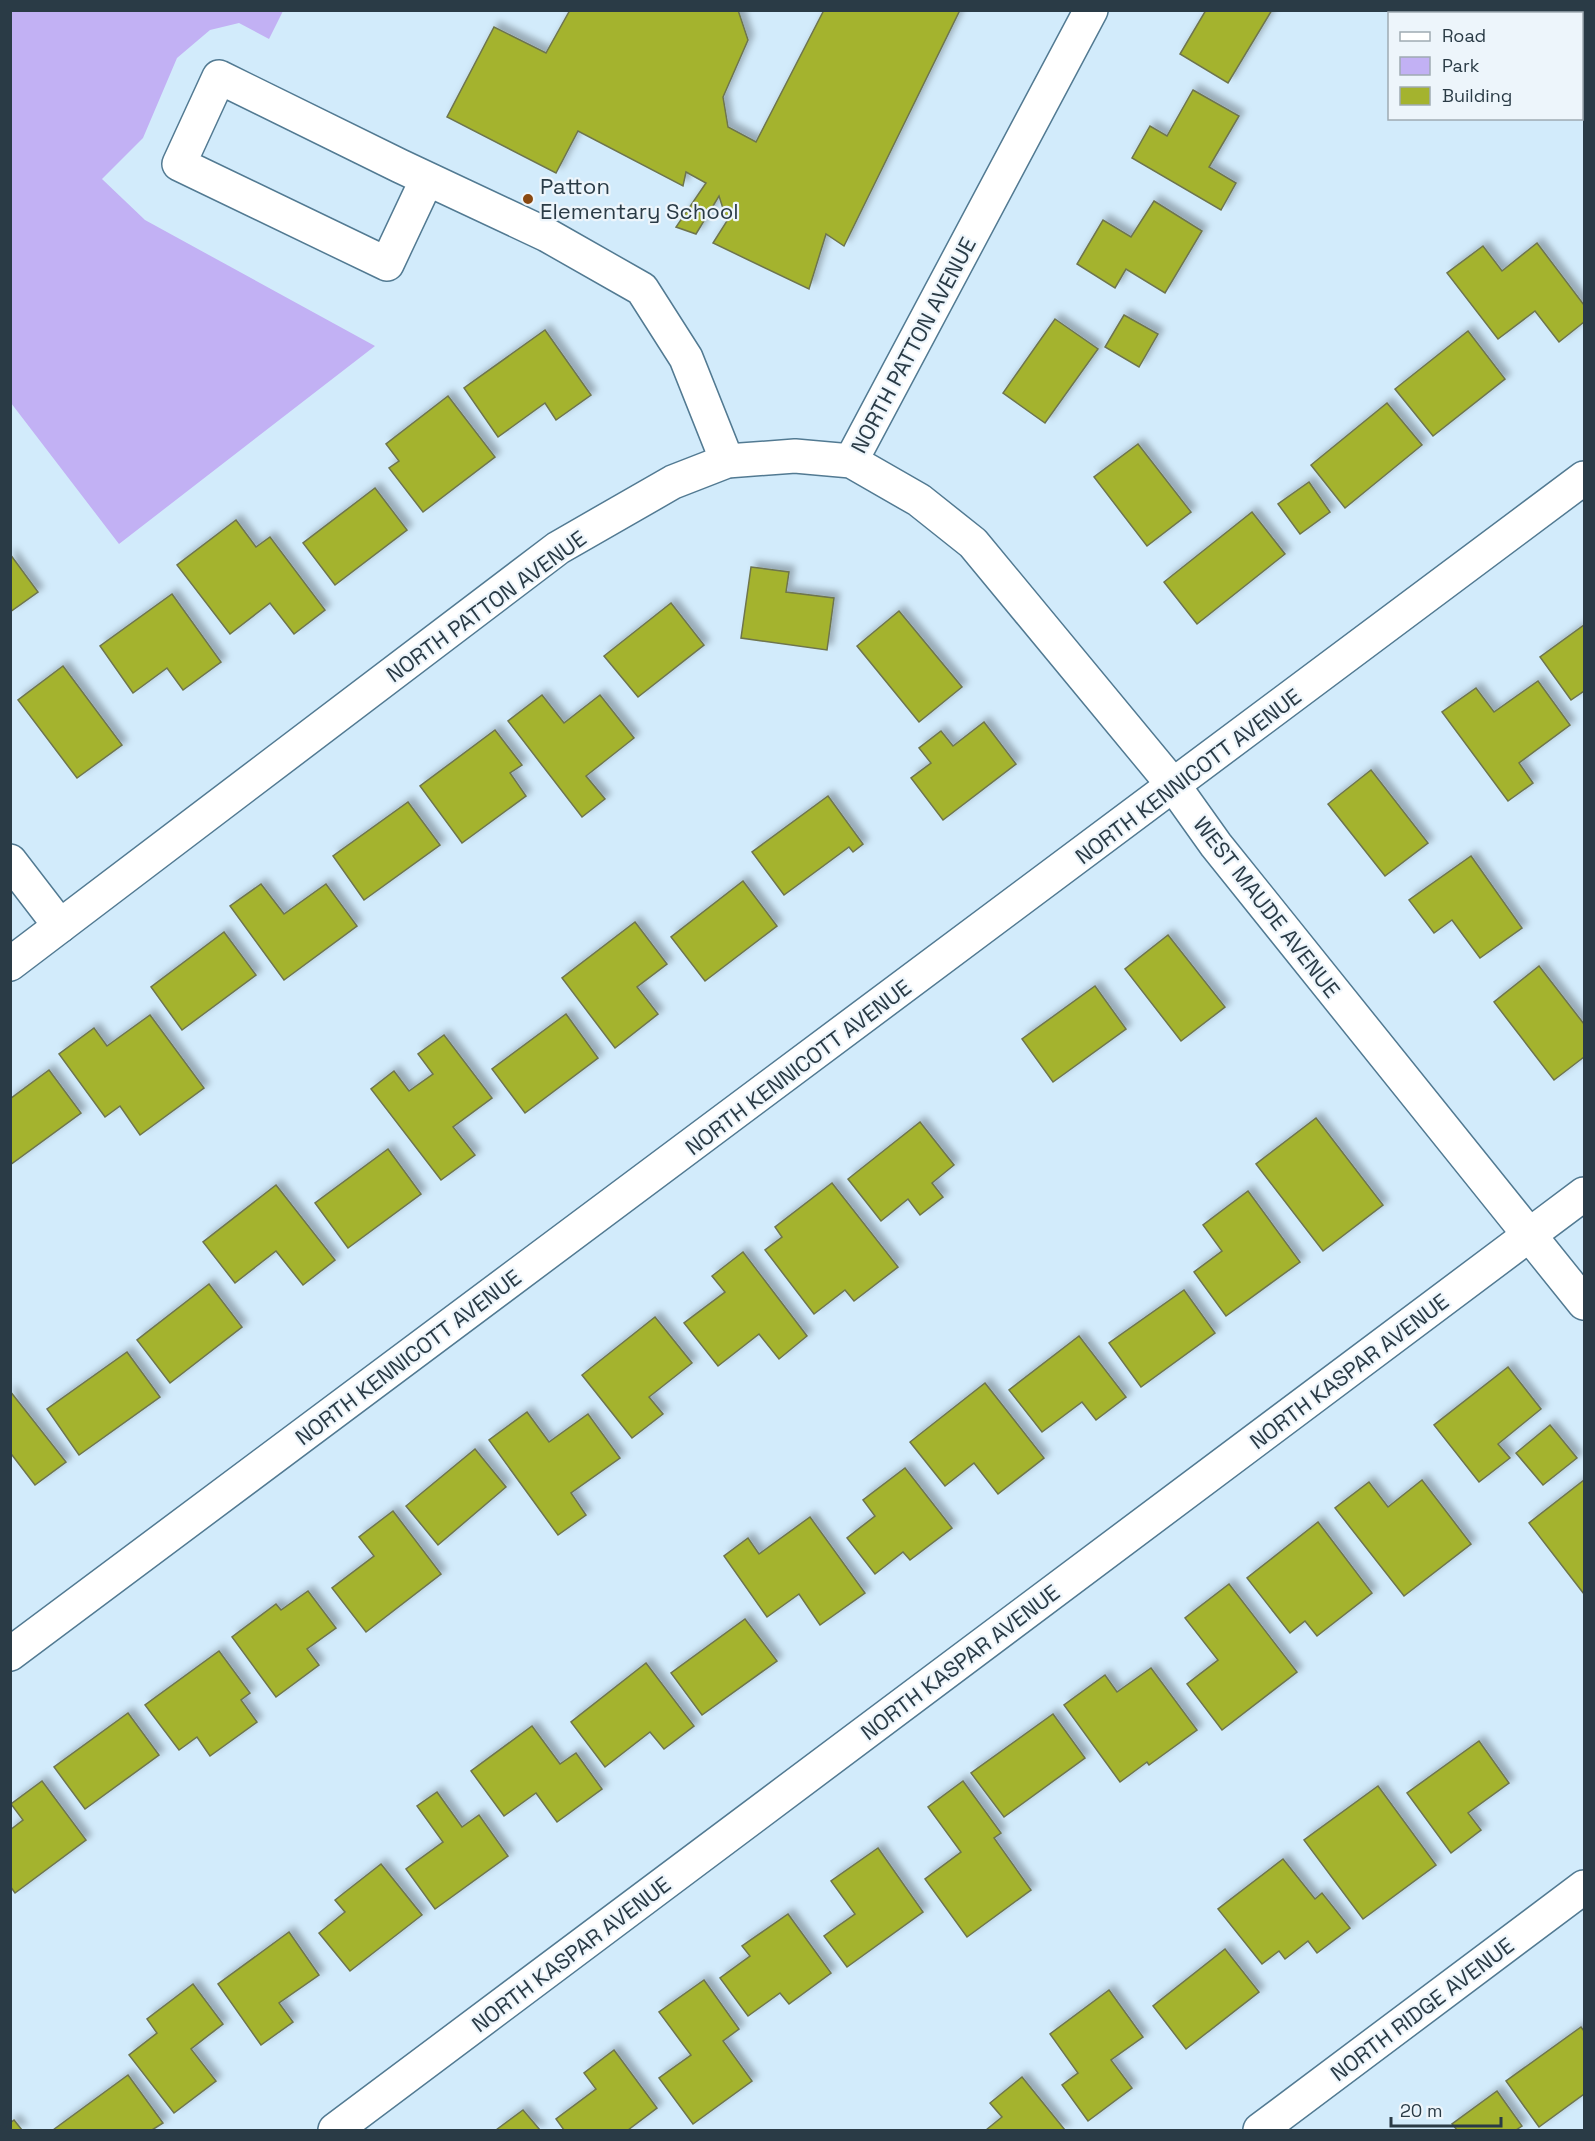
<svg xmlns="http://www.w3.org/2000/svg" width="1595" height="2141" font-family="'Space Grotesk',sans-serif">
	<defs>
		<filter id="shadow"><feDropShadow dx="5.5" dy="-5.5" stdDeviation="3" flood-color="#0004"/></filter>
	</defs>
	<rect width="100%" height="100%" fill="#d2ebfb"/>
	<!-- green -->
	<path fill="#c2b1f4" d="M 11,10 L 283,11 L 269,39 L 239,23 L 210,30 L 177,58 L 143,138 L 102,179 L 145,220 L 375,346 L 119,544 L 11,403 Z"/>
	<!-- building -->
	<g fill="#a4b32e" stroke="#6e754d" stroke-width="1.5" filter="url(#shadow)">
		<path d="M 570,10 L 738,10 L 748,40 L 723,97 L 728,127 L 756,142 L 824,10 L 960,10 L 844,246 L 826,234 L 809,289 L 713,243 L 727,221 L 719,196 L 696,234 L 676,227 L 706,183 L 686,172 L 683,186 L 578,131 L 556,173 L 447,117 L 494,27 L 546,53 Z"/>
		<path d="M 1206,10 L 1272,10 L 1228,83 L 1180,54 Z"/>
		<path d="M 1542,10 L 1584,10 L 1584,41 L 1582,40 L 1582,14 L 1542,14 Z"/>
		<path d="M 1193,90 L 1239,116 L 1209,167 L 1236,183 L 1221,210 L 1132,158 L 1150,126 L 1167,136 Z"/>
		<path d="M 1154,201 L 1202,231 L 1165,293 L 1126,269 L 1115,288 L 1077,264 L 1103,220 L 1131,237 Z"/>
		<path d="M 1537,243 L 1584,305 L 1584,322 L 1559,342 L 1535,311 L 1498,339 L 1447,273 L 1483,246 L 1502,271 Z"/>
		<path d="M 1124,315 L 1158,334 L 1139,367 L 1105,347 Z"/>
		<path d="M 1055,319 L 1098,349 L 1045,423 L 1003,393 Z"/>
		<path d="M 545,330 L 591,395 L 556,420 L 545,403 L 498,437 L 464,388 Z"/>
		<path d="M 1468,331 L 1505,379 L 1433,436 L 1395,389 Z"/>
		<path d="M 448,396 L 495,457 L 423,512 L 389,468 L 399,461 L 386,444 Z"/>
		<path d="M 1387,403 L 1422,445 L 1345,508 L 1311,465 Z"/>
		<path d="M 1138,444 L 1191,512 L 1147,546 L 1094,477 Z"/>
		<path d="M 1309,482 L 1330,512 L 1300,534 L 1278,504 Z"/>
		<path d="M 375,488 L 407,530 L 335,585 L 303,543 Z"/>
		<path d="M 1252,512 L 1285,554 L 1197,624 L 1164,582 Z"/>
		<path d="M 236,520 L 256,547 L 270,537 L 325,610 L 294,634 L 270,603 L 230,634 L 177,565 Z"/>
		<path d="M 10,554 L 38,592 L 10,612 Z"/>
		<path d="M 751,567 L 789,572 L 786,592 L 834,598 L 827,650 L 741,638 Z"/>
		<path d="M 172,594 L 221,662 L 183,690 L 167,668 L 133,693 L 100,646 Z"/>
		<path d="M 671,603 L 704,645 L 638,697 L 604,656 Z"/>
		<path d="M 899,611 L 962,687 L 919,722 L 857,646 Z"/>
		<path d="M 1584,625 L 1584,691 L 1571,700 L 1540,657 Z"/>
		<path d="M 63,666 L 122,745 L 77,778 L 18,700 Z"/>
		<path d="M 1538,681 L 1570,725 L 1519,763 L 1533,783 L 1508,801 L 1442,712 L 1476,688 L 1494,712 Z"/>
		<path d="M 542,695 L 564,723 L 600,695 L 634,738 L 586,776 L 605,799 L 582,817 L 508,721 Z"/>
		<path d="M 984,722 L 1016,764 L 943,820 L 911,778 L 931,763 L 919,748 L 941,731 L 953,746 Z"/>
		<path d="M 495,730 L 522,765 L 510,773 L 526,796 L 462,843 L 420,786 Z"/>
		<path d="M 1371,770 L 1428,843 L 1385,876 L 1328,804 Z"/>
		<path d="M 828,796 L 863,844 L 853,852 L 849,847 L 784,895 L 752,852 Z"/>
		<path d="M 408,802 L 440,845 L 364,900 L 333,856 Z"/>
		<path d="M 1471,856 L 1522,928 L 1480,958 L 1452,920 L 1434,933 L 1409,900 Z"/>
		<path d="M 743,881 L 777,926 L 705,981 L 671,937 Z"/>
		<path d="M 261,884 L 284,914 L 326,884 L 357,926 L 284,980 L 230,906 Z"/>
		<path d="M 635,922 L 667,964 L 637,987 L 658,1014 L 615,1048 L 562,978 Z"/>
		<path d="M 224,932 L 256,975 L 182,1030 L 151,987 Z"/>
		<path d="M 1168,935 L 1225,1007 L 1181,1041 L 1125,969 Z"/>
		<path d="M 1539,966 L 1584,1024 L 1584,1057 L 1554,1080 L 1494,1002 Z"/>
		<path d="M 1095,986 L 1126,1029 L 1053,1082 L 1022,1039 Z"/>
		<path d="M 566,1014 L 598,1058 L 525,1113 L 492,1069 Z"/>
		<path d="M 150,1015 L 204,1088 L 140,1135 L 120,1106 L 105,1117 L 59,1054 L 94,1028 L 107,1046 Z"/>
		<path d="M 444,1035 L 492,1098 L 453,1127 L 475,1155 L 441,1180 L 371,1089 L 394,1071 L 409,1091 L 433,1074 L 418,1054 Z"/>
		<path d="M 49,1070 L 81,1113 L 10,1165 L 10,1099 Z"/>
		<path d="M 1316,1118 L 1383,1205 L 1323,1251 L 1256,1164 Z"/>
		<path d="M 920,1122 L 954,1165 L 932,1183 L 943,1197 L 920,1215 L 908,1199 L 881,1221 L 848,1179 Z"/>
		<path d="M 388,1149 L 421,1194 L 348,1248 L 315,1203 Z"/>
		<path d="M 832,1183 L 898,1267 L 854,1301 L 845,1290 L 814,1314 L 765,1250 L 782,1237 L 775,1227 Z"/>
		<path d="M 276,1185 L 335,1260 L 303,1285 L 276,1251 L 235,1283 L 203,1242 Z"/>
		<path d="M 1248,1191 L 1300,1262 L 1226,1316 L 1194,1272 L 1222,1251 L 1203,1225 Z"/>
		<path d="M 743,1252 L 807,1336 L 779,1359 L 759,1334 L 718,1366 L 684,1323 L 725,1292 L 712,1276 Z"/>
		<path d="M 209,1284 L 242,1327 L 170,1383 L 137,1340 Z"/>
		<path d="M 1184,1290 L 1215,1333 L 1141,1387 L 1109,1343 Z"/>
		<path d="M 655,1317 L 692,1363 L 649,1397 L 663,1414 L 632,1438 L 582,1375 Z"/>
		<path d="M 1079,1336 L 1126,1397 L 1096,1420 L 1082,1402 L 1042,1432 L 1009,1390 Z"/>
		<path d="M 127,1352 L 160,1397 L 79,1455 L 47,1409 Z"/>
		<path d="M 1508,1367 L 1541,1409 L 1498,1444 L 1510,1458 L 1479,1482 L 1434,1425 Z"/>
		<path d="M 985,1383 L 1044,1458 L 998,1494 L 974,1463 L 945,1486 L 910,1442 Z"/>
		<path d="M 10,1391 L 66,1462 L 35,1485 L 12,1455 L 10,1456 Z"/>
		<path d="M 527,1412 L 549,1442 L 588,1414 L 620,1458 L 571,1493 L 586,1515 L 558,1535 L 489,1440 Z"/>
		<path d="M 1550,1425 L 1577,1458 L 1543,1485 L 1516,1453 Z"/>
		<path d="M 475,1449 L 506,1487 L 438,1545 L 406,1506 Z"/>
		<path d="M 905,1468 L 952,1528 L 910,1560 L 903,1552 L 875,1574 L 847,1538 L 875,1516 L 863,1500 Z"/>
		<path d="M 1422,1480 L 1471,1544 L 1404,1596 L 1335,1508 L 1369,1482 L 1388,1507 Z"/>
		<path d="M 1584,1480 L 1584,1594 L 1529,1523 Z"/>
		<path d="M 393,1511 L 441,1574 L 366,1632 L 332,1588 L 374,1556 L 359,1537 Z"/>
		<path d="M 810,1517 L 865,1593 L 820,1625 L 799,1594 L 767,1617 L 724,1556 L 748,1538 L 759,1554 Z"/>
		<path d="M 1318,1522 L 1372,1593 L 1317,1636 L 1305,1621 L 1290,1633 L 1247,1578 Z"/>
		<path d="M 1229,1584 L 1297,1672 L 1222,1730 L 1187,1684 L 1218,1660 L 1185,1618 Z"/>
		<path d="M 308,1591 L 336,1628 L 307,1649 L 319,1665 L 276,1697 L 232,1637 L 276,1604 L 281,1610 Z"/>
		<path d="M 745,1619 L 777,1661 L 702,1715 L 671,1673 Z"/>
		<path d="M 219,1651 L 250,1693 L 241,1700 L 257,1722 L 210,1756 L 197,1737 L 179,1750 L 145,1705 Z"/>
		<path d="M 646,1663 L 694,1726 L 664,1749 L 650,1732 L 605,1767 L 571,1722 Z"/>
		<path d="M 1151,1668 L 1197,1730 L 1149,1765 L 1147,1762 L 1120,1782 L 1064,1705 L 1105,1675 L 1117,1692 Z"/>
		<path d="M 128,1713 L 159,1755 L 85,1809 L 54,1767 Z"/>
		<path d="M 1053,1714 L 1085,1758 L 1004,1817 L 971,1773 Z"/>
		<path d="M 532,1726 L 560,1764 L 576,1753 L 602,1789 L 557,1822 L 536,1793 L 504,1816 L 471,1771 Z"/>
		<path d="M 1479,1741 L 1509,1783 L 1468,1813 L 1481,1830 L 1451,1853 L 1407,1793 Z"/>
		<path d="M 42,1781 L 86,1840 L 15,1893 L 10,1886 L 10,1830 L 23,1820 L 11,1804 Z"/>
		<path d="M 963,1781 L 1001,1833 L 994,1838 L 1031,1890 L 967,1937 L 925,1879 L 961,1852 L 928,1807 Z"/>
		<path d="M 1378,1786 L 1436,1865 L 1363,1919 L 1304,1840 Z"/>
		<path d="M 437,1792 L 462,1827 L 479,1815 L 508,1856 L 435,1909 L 406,1869 L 443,1842 L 417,1806 Z"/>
		<path d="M 878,1848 L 923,1912 L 847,1967 L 824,1936 L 855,1914 L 831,1881 Z"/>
		<path d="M 1283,1859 L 1315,1899 L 1322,1893 L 1350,1928 L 1317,1953 L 1308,1941 L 1285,1959 L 1279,1951 L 1262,1964 L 1218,1909 Z"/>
		<path d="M 381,1864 L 422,1915 L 350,1971 L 319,1933 L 345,1912 L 335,1900 Z"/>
		<path d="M 788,1914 L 831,1973 L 789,2004 L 780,1993 L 748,2016 L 720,1978 L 750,1956 L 742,1946 Z"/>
		<path d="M 289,1932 L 319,1975 L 279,2003 L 293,2022 L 261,2045 L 218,1984 Z"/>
		<path d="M 1225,1949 L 1259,1992 L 1186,2049 L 1153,2006 Z"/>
		<path d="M 704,1980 L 739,2029 L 723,2041 L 752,2081 L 693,2124 L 659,2078 L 691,2055 L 659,2012 Z"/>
		<path d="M 193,1984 L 223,2024 L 191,2049 L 216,2081 L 174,2113 L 129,2055 L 157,2033 L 147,2019 Z"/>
		<path d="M 1109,1990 L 1143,2037 L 1111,2060 L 1132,2088 L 1088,2121 L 1062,2085 L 1078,2073 L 1050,2034 Z"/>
		<path d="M 1581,2027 L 1584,2031 L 1584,2094 L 1539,2127 L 1506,2081 Z"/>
		<path d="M 614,2050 L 657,2108 L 628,2130 L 564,2130 L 556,2119 L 596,2089 L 584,2073 Z"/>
		<path d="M 128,2075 L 163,2123 L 152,2130 L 53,2130 Z"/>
		<path d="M 1022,2077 L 1065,2130 L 986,2130 L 1002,2117 L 990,2103 Z"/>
		<path d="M 1497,2091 L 1522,2126 L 1516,2130 L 1457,2130 L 1452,2124 Z"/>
		<path d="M 523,2110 L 540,2130 L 496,2130 Z"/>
		<path d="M 14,2120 L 22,2130 L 10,2130 L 10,2123 Z"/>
	</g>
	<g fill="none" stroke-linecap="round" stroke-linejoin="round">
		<!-- minor casing -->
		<g stroke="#527a92" stroke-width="36">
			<g id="minor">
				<path d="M 427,179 L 387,264 L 179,164 L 219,77 L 400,166 L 547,235 L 642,289 L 686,358 L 727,461"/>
				<path d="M 851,461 L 1091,10"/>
				<path d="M 10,861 L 60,926"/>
				<path d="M 10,964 L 558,548 L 673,482 L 727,461 L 795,456 L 851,461 L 919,500 L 973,543 L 1174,786 L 1216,845 L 1584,1303"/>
				<path d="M 10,1654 L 1584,478"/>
				<path d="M 335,2130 L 1584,1194"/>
				<path d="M 1260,2130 L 1584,1887"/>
			</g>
		</g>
		<!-- minor -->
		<use href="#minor" stroke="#fff" stroke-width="33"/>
	</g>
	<!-- markers -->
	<circle fill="#894911" stroke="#edf5fb" stroke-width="2" cx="528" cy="199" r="6"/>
	<g text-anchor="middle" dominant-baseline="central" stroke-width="4.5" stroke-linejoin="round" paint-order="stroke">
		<!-- poi labels -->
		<g font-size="22" fill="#2a3b46" stroke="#edf5fb" text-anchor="start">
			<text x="540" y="186">Patton<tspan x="540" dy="25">Elementary School</tspan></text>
		</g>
		<!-- street labels -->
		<g font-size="22" fill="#2a3b46" stroke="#edf5fb">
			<text transform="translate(913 345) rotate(-62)">NORTH PATTON AVENUE</text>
			<text transform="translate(486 606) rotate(-36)">NORTH PATTON AVENUE</text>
			<text transform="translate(1188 776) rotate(-37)">NORTH KENNICOTT AVENUE</text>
			<text transform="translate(1267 907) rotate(52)">WEST MAUDE AVENUE</text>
			<text transform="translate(798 1067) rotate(-37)">NORTH KENNICOTT AVENUE</text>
			<text transform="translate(408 1357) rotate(-37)">NORTH KENNICOTT AVENUE</text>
			<text transform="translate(1349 1371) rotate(-37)">NORTH KASPAR AVENUE</text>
			<text transform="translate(960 1662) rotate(-37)">NORTH KASPAR AVENUE</text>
			<text transform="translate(571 1954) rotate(-37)">NORTH KASPAR AVENUE</text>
			<text transform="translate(1422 2009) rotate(-37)">NORTH RIDGE AVENUE</text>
		</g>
	</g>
	<!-- border -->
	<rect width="1595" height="2141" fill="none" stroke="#2a3b46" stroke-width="24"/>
	<!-- legend -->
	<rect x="1388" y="12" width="195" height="108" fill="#edf5fb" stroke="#9fabb3" stroke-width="1.5"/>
	<rect x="1400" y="32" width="30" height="9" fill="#ffffff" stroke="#9fabb3" stroke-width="1.5"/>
	<text x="1442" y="42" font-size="18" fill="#2a3b46">Road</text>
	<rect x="1400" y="57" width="30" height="18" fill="#c2b1f4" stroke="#9fabb3" stroke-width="1.5"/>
	<text x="1442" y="72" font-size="18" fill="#2a3b46">Park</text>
	<rect x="1400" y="87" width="30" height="18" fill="#a4b32e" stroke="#9fabb3" stroke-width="1.5"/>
	<text x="1442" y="102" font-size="18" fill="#2a3b46">Building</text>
	<!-- scale -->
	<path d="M1391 2117v9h110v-9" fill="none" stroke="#2a3b46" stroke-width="3"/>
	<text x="1400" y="2117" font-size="18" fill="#2a3b46" stroke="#edf5fb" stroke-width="4.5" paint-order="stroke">20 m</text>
</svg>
